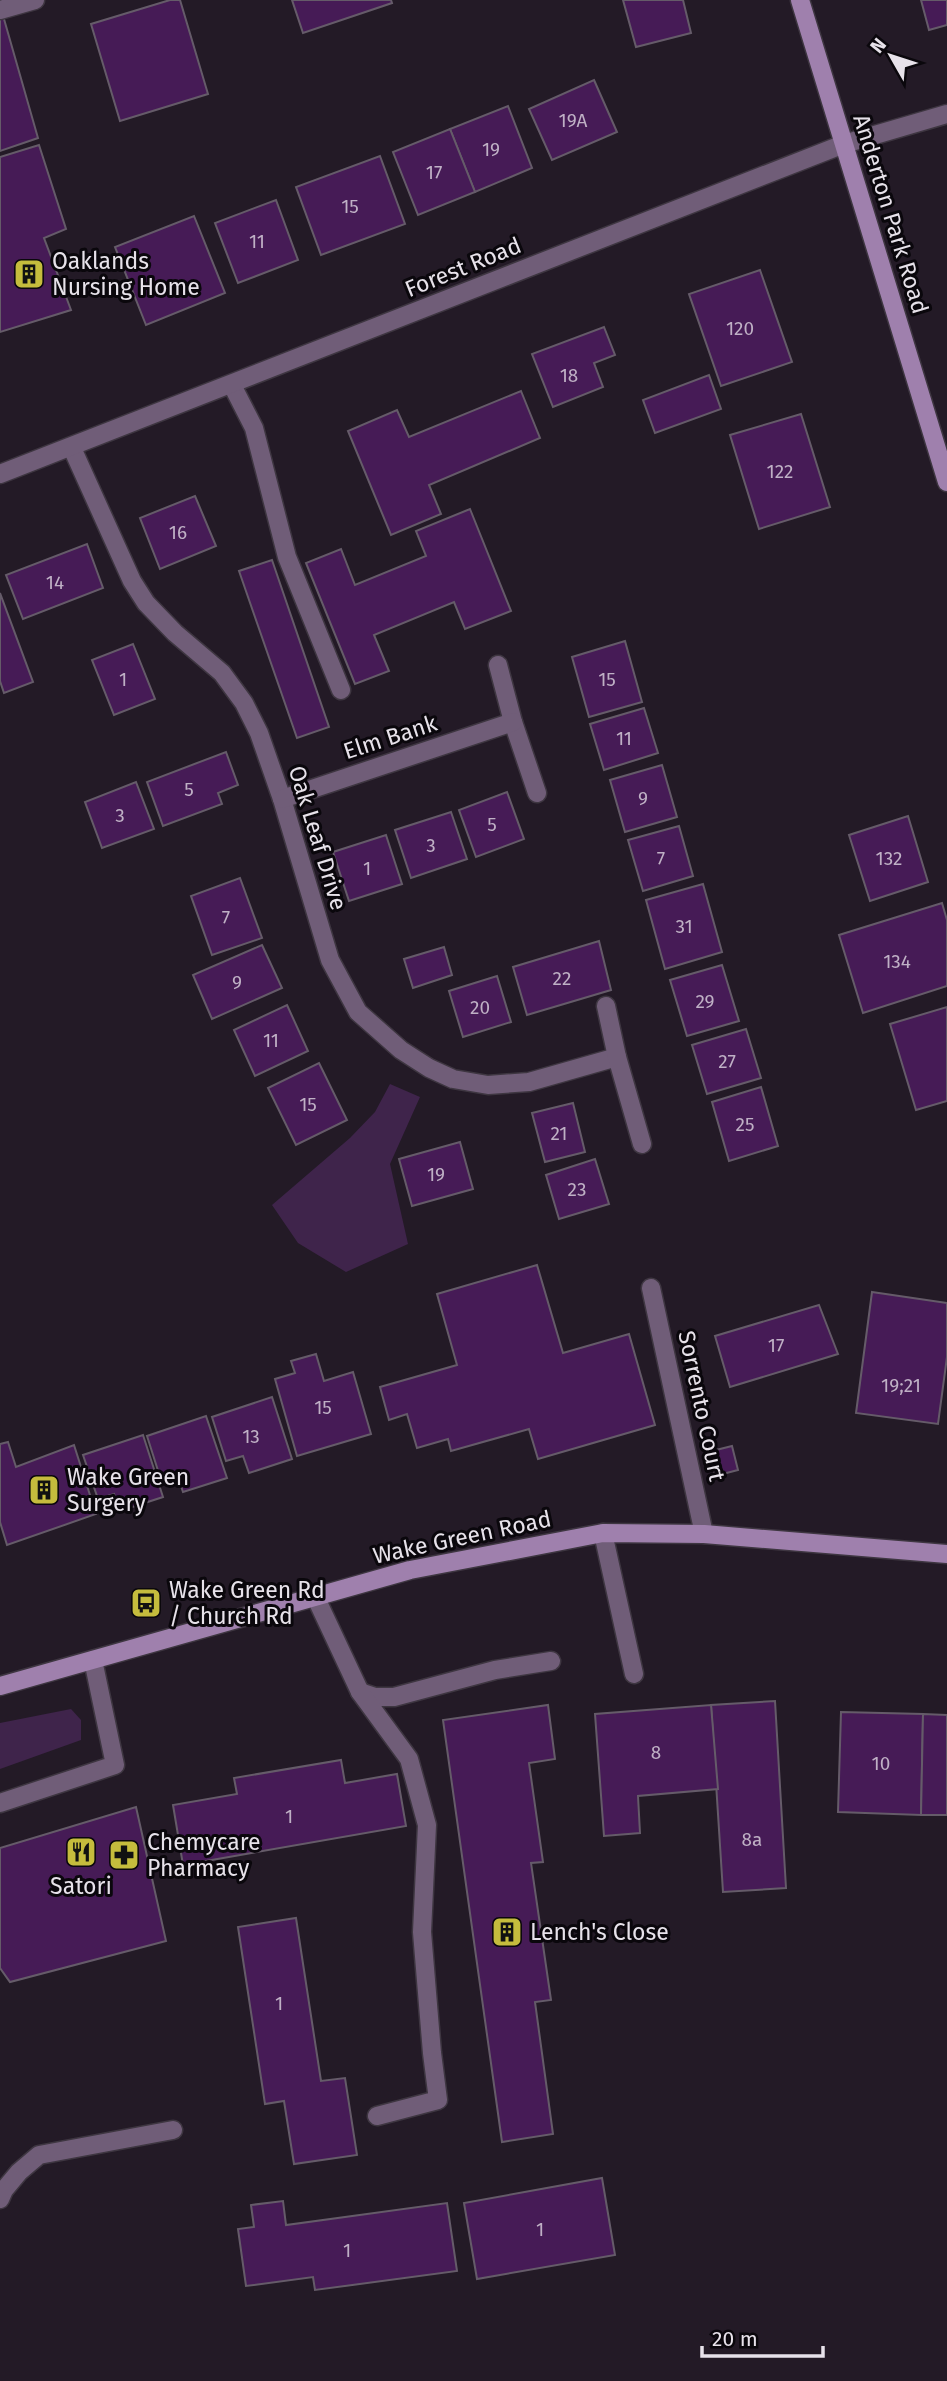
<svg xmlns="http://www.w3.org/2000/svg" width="947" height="2381" font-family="'Fira Sans',sans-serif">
	<rect width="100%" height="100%" fill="#231a26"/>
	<!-- green -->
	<g fill="#3f244b">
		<path d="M 390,1084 L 420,1097 L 390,1164 L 408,1244 L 346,1272 L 298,1243 L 272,1205 L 350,1138 L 375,1112 Z"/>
		<path d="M 71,1709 L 81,1720 L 81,1740 L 0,1769 L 0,1723 Z"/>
	</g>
	<!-- building -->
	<g fill="#461b56" stroke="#655b69" stroke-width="2">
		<path d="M 170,0 L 180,0 L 208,94 L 120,121 L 91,24 Z"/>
		<path d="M 292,0 L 391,0 L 392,3 L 303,33 Z"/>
		<path d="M 623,0 L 683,0 L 691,33 L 636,47 Z"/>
		<path d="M 921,0 L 947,0 L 947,25 L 929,30 Z"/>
		<path d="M 2,12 L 38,138 L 0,151 L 0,13 Z"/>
		<path d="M 594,80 L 617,132 L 552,160 L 529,109 Z"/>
		<path d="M 508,106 L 532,168 L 475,192 L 450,129 Z"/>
		<path d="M 450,129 L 475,192 L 418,215 L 393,152 Z"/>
		<path d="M 39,145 L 66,229 L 44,238 L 71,310 L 0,332 L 0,157 Z"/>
		<path d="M 380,156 L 405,224 L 321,255 L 296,187 Z"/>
		<path d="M 276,200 L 298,260 L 238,283 L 215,223 Z"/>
		<path d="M 194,216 L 225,293 L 146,325 L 115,247 Z"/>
		<path d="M 760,270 L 792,362 L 721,386 L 689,294 Z"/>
		<path d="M 604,327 L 615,355 L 594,363 L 603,387 L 553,407 L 532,354 Z"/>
		<path d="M 709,375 L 721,409 L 655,433 L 643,400 Z"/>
		<path d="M 521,391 L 540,438 L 429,485 L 441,514 L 391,535 L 348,431 L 397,410 L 409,437 Z"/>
		<path d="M 801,414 L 830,507 L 759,529 L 730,435 Z"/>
		<path d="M 195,496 L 216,546 L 160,569 L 140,518 Z"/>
		<path d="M 470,509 L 511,611 L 465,629 L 454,602 L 374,635 L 389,671 L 355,684 L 306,563 L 341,549 L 355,585 L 426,556 L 416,531 Z"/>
		<path d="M 87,544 L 103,588 L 23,619 L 6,575 Z"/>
		<path d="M 272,560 L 329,727 L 297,738 L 239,571 Z"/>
		<path d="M 0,593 L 33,682 L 4,693 L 0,681 Z"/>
		<path d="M 625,641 L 642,702 L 589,717 L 572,657 Z"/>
		<path d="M 133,644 L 155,699 L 114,715 L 92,660 Z"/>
		<path d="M 644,708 L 658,753 L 604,770 L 590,724 Z"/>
		<path d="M 226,752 L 238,785 L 218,793 L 222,804 L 163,826 L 147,782 Z"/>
		<path d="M 662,765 L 677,817 L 625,832 L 610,780 Z"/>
		<path d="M 136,782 L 154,829 L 102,848 L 85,802 Z"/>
		<path d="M 507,792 L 524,839 L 476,857 L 459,810 Z"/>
		<path d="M 451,812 L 467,859 L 411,878 L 395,830 Z"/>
		<path d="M 908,816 L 928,882 L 870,901 L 849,835 Z"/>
		<path d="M 679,826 L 693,876 L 643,891 L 628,840 Z"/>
		<path d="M 386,835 L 402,884 L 349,901 L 333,852 Z"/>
		<path d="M 240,878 L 262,938 L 212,955 L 191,896 Z"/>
		<path d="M 703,884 L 722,952 L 665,969 L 646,900 Z"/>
		<path d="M 942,903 L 947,920 L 947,986 L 863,1013 L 839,935 Z"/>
		<path d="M 599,941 L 611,990 L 527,1015 L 513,967 Z"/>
		<path d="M 262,945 L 282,988 L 212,1019 L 193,975 Z"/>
		<path d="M 444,947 L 452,975 L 413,988 L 404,959 Z"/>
		<path d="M 722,965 L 739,1021 L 687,1036 L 670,980 Z"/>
		<path d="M 497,976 L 511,1022 L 463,1037 L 449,991 Z"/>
		<path d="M 287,1005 L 308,1051 L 255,1076 L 234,1030 Z"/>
		<path d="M 947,1007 L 947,1101 L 916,1110 L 890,1024 Z"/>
		<path d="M 746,1029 L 761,1078 L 707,1094 L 692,1045 Z"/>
		<path d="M 319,1063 L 347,1120 L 296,1145 L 268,1088 Z"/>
		<path d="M 761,1087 L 778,1146 L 729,1161 L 712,1102 Z"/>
		<path d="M 573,1103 L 585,1152 L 545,1162 L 532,1113 Z"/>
		<path d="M 460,1142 L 473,1189 L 412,1206 L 399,1159 Z"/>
		<path d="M 595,1159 L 609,1204 L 559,1219 L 546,1175 Z"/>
		<path d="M 537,1265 L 563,1353 L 629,1334 L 655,1425 L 538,1459 L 529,1429 L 451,1451 L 448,1439 L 417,1448 L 407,1414 L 389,1420 L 380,1387 L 457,1365 L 437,1294 Z"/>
		<path d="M 872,1292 L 947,1303 L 947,1357 L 938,1424 L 856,1413 Z"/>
		<path d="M 819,1305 L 838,1354 L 730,1387 L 715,1336 Z"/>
		<path d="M 316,1354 L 324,1381 L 353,1372 L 371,1434 L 297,1456 L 275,1379 L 295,1373 L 291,1361 Z"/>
		<path d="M 272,1397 L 292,1459 L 249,1473 L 243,1456 L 226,1461 L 212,1417 Z"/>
		<path d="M 206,1416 L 227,1478 L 183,1492 L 177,1474 L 161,1480 L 147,1436 Z"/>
		<path d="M 143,1435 L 163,1497 L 120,1511 L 114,1494 L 98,1499 L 83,1455 Z"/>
		<path d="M 8,1442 L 16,1467 L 74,1445 L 96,1514 L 7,1545 L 0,1522 L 0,1444 Z"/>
		<path d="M 732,1446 L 738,1470 L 715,1476 L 708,1452 Z"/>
		<path d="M 775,1701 L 786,1888 L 723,1892 L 711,1705 Z"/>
		<path d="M 548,1705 L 555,1759 L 529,1763 L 543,1862 L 531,1863 L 551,2000 L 535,2002 L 553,2134 L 502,2142 L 443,1720 Z"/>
		<path d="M 711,1705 L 718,1789 L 638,1796 L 640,1833 L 604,1836 L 595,1714 Z"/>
		<path d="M 841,1712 L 923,1714 L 921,1815 L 838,1812 Z"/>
		<path d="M 923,1714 L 947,1715 L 947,1815 L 921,1815 Z"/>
		<path d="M 341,1760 L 345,1783 L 397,1774 L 406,1826 L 183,1865 L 173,1805 L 237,1794 L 234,1778 Z"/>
		<path d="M 136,1807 L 166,1941 L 10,1982 L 0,1968 L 0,1848 Z"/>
		<path d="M 296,1918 L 321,2081 L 345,2078 L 357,2155 L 294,2164 L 284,2101 L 265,2104 L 238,1927 Z"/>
		<path d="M 602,2178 L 615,2255 L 477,2279 L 464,2203 Z"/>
		<path d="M 283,2201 L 286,2225 L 447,2203 L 457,2271 L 315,2290 L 313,2277 L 246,2286 L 238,2229 L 254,2227 L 251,2205 Z"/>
	</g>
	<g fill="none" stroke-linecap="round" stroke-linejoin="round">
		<!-- lane casing -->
		<g stroke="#3e3641" stroke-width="21">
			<g id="lane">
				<path d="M 232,385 L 254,428 L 287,557 L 341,690"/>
				<path d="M 603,1533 L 634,1674"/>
				<path d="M 360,1692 L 375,1697 L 394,1697 L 495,1670 L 551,1661"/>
				<path d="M 0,1803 L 115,1765 L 93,1660"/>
				<path d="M 0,2199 L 4,2190 L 19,2172 L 39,2155 L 173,2130"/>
			</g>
		</g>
		<!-- street casing -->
		<g stroke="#3e3641" stroke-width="21">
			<g id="street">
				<path d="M 0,10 L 35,0"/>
				<path d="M 72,448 L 132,581 L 146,603 L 175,633 L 222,673 L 244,703 L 259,733 L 282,799 L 330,960 L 358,1012 L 401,1050 L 429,1068 L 453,1079 L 488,1085 L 529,1082 L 617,1057"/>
				<path d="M 0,474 L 844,144 L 947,114"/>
				<path d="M 498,665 L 513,722 L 537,793"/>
				<path d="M 282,799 L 513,722"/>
				<path d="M 606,1006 L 617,1057 L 642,1144"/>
				<path d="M 651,1288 L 704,1534"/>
				<path d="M 315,1596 L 360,1692 L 409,1759 L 427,1825 L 422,1932 L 432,2053 L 438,2100 L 377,2116"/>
			</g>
		</g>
		<!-- secondary casing -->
		<g stroke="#3e3641" stroke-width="21">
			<g id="secondary">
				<path d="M 800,0 L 947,482"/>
				<path d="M 0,1686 L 410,1570 L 603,1533 L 704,1534 L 947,1554"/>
			</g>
		</g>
		<!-- lane -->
		<use href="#lane" stroke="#705d78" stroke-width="18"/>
		<!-- street -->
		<use href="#street" stroke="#705d78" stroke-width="18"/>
		<!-- secondary -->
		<use href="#secondary" stroke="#9f80ad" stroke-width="18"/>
	</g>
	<!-- icons -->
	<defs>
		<g id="building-square" transform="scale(1.575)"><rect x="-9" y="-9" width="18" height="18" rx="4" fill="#c5bc3d" stroke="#0a070c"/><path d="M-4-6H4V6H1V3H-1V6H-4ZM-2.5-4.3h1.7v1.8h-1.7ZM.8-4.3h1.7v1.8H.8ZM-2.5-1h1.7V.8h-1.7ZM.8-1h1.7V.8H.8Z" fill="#111"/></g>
		<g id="bus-square" transform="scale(1.575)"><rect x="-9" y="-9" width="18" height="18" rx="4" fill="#c5bc3d" stroke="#0a070c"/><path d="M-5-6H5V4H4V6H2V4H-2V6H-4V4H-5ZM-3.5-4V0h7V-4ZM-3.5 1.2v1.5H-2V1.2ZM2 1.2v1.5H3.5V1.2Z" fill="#111"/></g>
		<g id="restaurant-square" transform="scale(1.575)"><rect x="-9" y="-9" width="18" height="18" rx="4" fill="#c5bc3d" stroke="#0a070c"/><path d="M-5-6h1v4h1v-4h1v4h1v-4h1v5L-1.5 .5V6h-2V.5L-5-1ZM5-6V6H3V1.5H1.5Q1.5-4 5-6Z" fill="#111"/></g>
		<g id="pharmacy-square" transform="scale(1.575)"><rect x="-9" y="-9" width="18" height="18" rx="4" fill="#c5bc3d" stroke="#0a070c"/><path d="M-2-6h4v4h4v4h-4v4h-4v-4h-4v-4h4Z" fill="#111"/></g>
	</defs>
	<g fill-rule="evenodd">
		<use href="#building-square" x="29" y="274"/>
		<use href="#building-square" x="44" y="1490"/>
		<use href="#bus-square" x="146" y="1603"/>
		<use href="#restaurant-square" x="81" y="1852"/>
		<use href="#pharmacy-square" x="124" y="1855"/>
		<use href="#building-square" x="507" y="1932"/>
	</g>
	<g text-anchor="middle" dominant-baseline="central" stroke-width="6" stroke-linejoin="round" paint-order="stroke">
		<!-- number labels -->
		<g font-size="19" fill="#bfb0c5">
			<text x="573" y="120">19A</text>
			<text x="491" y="149">19</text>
			<text x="434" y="172">17</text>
			<text x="350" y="206">15</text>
			<text x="257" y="241">11</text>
			<text x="740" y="328">120</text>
			<text x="569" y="375">18</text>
			<text x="780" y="471">122</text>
			<text x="178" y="532">16</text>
			<text x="55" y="582">14</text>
			<text x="123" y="679">1</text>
			<text x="607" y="679">15</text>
			<text x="624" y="738">11</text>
			<text x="189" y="789">5</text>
			<text x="643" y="798">9</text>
			<text x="120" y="815">3</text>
			<text x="492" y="824">5</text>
			<text x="431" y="845">3</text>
			<text x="661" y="858">7</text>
			<text x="889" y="858">132</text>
			<text x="367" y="868">1</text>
			<text x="226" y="917">7</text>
			<text x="684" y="926">31</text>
			<text x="897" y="961">134</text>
			<text x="562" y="978">22</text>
			<text x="237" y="982">9</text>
			<text x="705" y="1001">29</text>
			<text x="480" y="1007">20</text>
			<text x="271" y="1040">11</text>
			<text x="727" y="1061">27</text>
			<text x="308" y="1104">15</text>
			<text x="745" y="1124">25</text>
			<text x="559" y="1133">21</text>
			<text x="436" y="1174">19</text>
			<text x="577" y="1189">23</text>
			<text x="776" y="1345">17</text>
			<text x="901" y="1385">19;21</text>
			<text x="323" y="1407">15</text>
			<text x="251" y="1436">13</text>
			<text x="656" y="1752">8</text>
			<text x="881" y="1763">10</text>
			<text x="289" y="1816">1</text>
			<text x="752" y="1839">8a</text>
			<text x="279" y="2003">1</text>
			<text x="540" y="2229">1</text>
			<text x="347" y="2250">1</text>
		</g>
		<!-- street labels -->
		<g font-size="23" fill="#e7e2ea" stroke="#0a070c">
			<text transform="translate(891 214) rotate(73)">Anderton Park Road</text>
			<text transform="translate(463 267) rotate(-22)">Forest Road</text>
			<text transform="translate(390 737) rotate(-18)">Elm Bank</text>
			<text transform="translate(318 838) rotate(73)">Oak Leaf Drive</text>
			<text transform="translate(702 1406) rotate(78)">Sorrento Court</text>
			<text transform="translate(462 1537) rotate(-12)">Wake Green Road</text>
		</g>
		<!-- poi labels -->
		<g font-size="23" fill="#e7e2ea" stroke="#0a070c" text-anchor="start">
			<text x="52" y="261">Oaklands<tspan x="52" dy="26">Nursing Home</tspan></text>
			<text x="67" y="1477">Wake Green<tspan x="67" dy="26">Surgery</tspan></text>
			<text x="169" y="1590">Wake Green Rd<tspan x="169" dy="26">/ Church Rd</tspan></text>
			<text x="147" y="1842">Chemycare<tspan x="147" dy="26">Pharmacy</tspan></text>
			<text x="81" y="1886" text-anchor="middle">Satori</text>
			<text x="530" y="1932">Lench's Close</text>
		</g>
	</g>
	<!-- north arrow -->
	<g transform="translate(891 56) rotate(309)" stroke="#0a070c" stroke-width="5" paint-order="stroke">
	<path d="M0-5L12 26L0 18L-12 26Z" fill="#e7e2ea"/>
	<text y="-10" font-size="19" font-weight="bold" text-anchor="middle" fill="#e7e2ea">N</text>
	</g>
	<!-- scale -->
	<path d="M702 2346v10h121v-10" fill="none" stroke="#e7e2ea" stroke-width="3.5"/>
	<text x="712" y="2346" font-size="21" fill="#e7e2ea" stroke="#0a070c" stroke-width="5" paint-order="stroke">20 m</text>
</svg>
